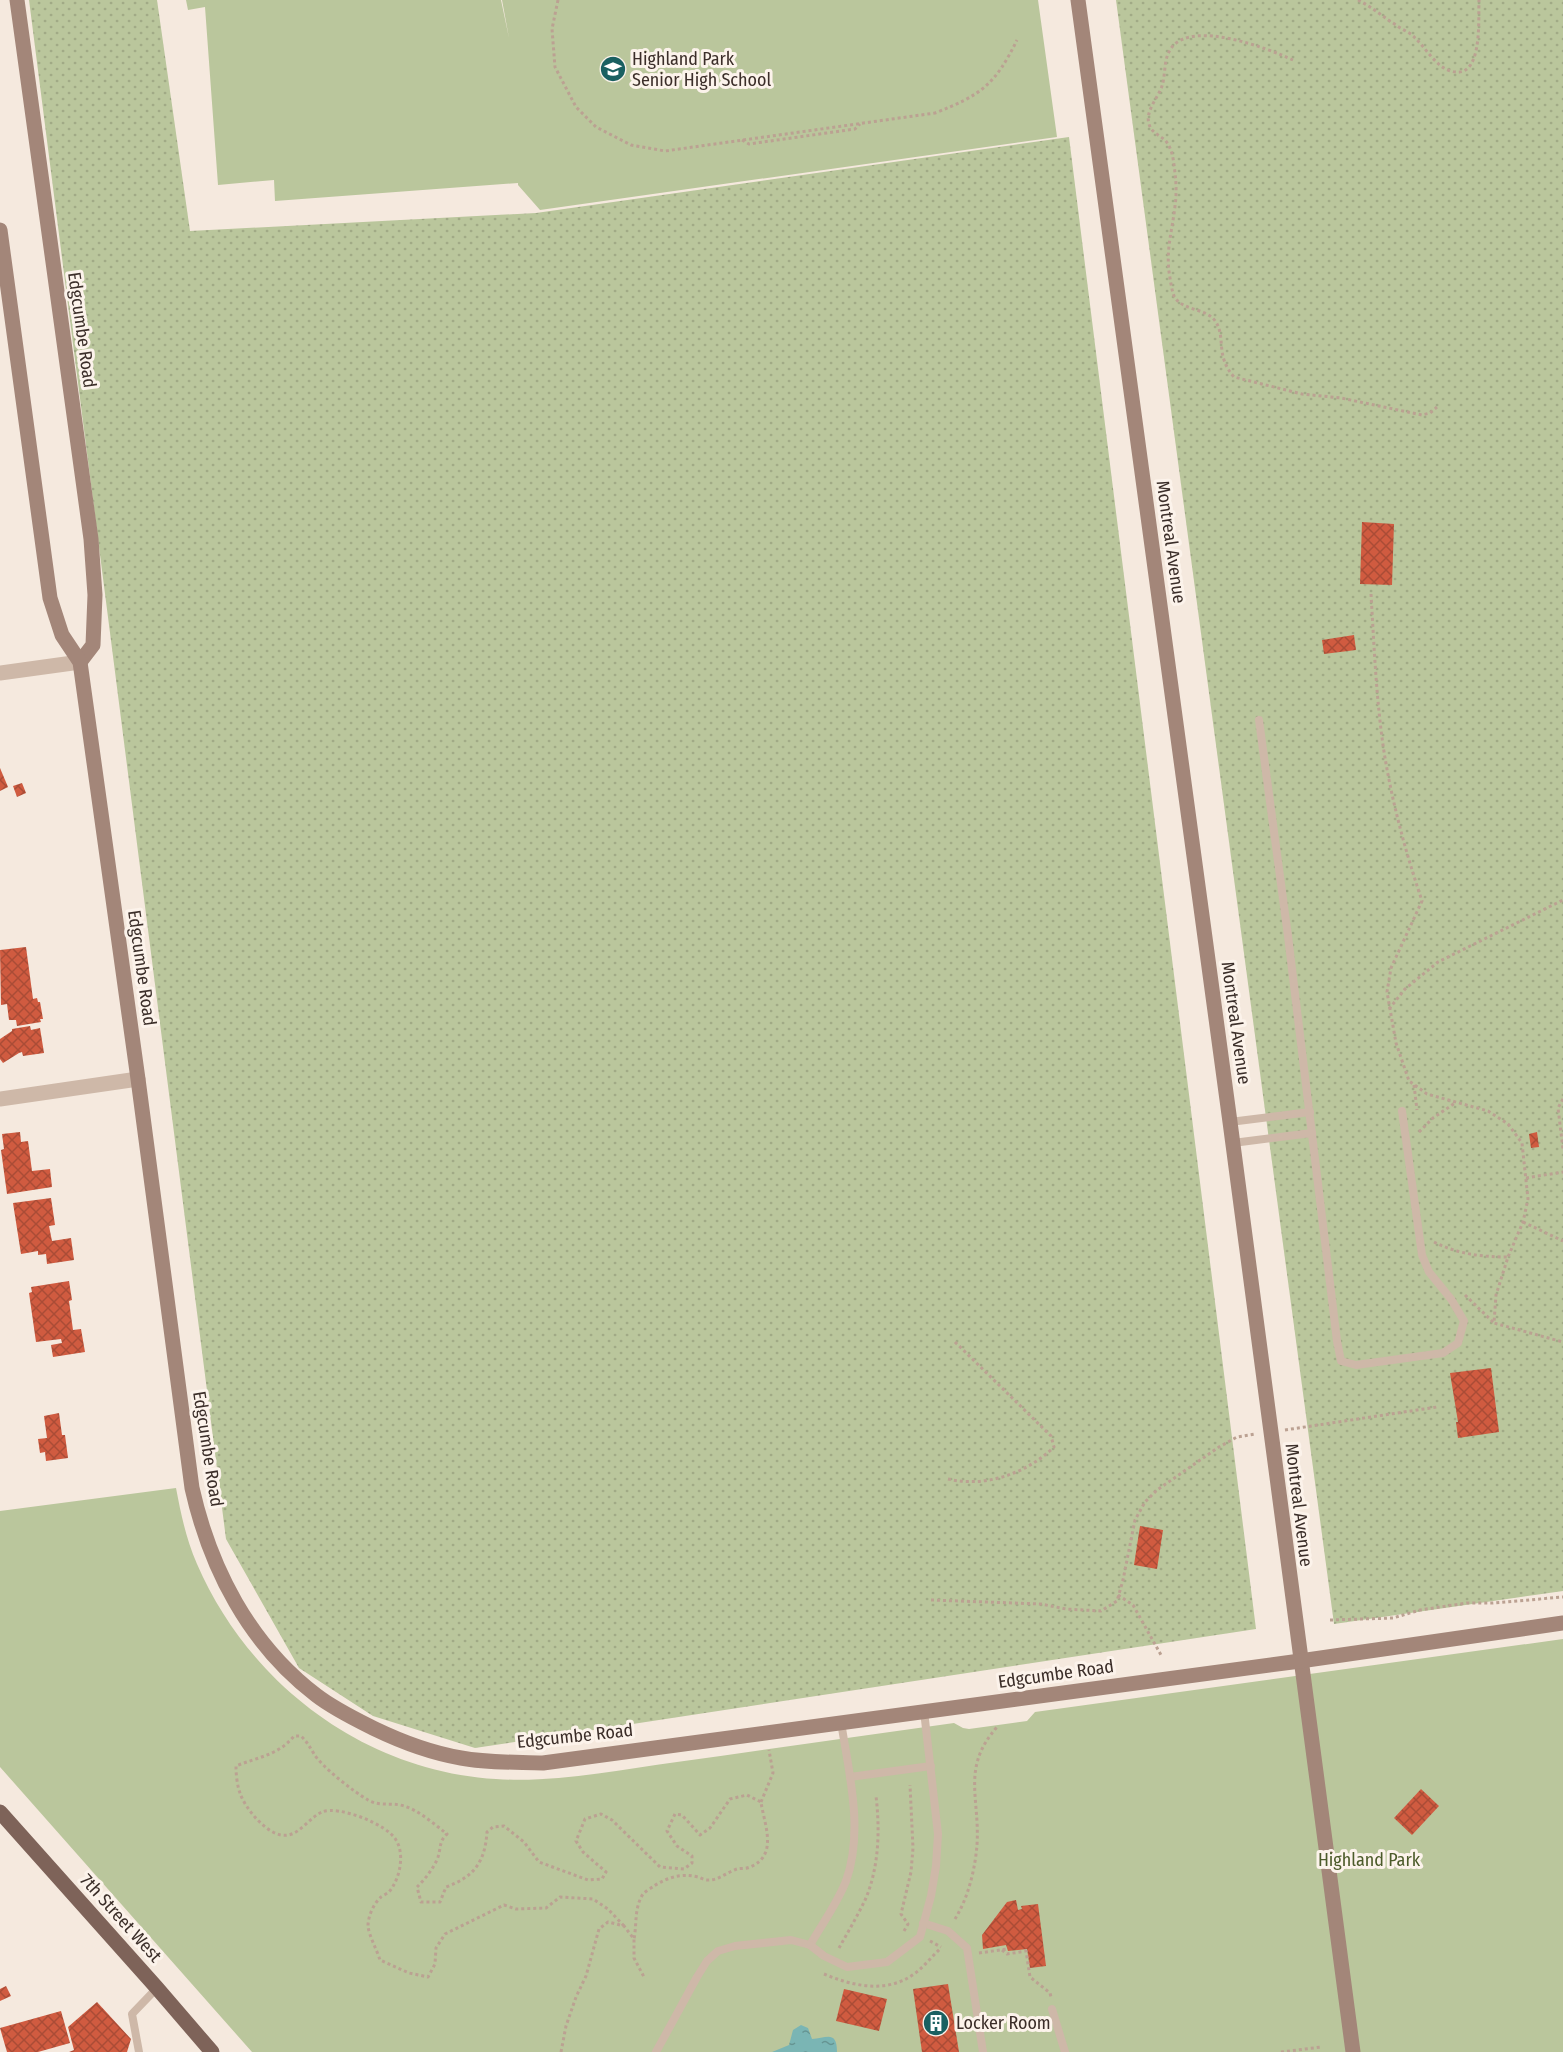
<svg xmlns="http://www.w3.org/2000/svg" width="1563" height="2052" font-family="'Fira Sans Condensed',sans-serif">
	<defs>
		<pattern id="grass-dots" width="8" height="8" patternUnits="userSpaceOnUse" patternTransform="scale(1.5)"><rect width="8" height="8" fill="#bac69c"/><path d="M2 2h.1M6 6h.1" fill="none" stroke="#a1aa86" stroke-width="1.8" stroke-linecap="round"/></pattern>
		<pattern id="water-ripples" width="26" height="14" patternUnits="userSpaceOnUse" patternTransform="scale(1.5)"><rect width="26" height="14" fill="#7ab5b4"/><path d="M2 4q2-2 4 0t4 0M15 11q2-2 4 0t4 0" fill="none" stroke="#659492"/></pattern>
		<pattern id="building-cross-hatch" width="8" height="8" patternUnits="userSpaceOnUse" patternTransform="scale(1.5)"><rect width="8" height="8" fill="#d05b40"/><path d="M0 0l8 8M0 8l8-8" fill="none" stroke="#aa4c36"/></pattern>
	</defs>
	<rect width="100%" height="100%" fill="#f5e9de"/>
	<!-- grass -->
	<g fill="url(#grass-dots)">
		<path d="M 29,0 L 157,0 L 190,231 L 536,213 L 1069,137 L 1256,1629 L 475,1748 L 373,1716 L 299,1668 L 226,1539 Z"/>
		<path d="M 1116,0 L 1563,0 L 1563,1591 L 1334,1624 Z"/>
	</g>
	<!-- park -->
	<g fill="#bac69c">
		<path d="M 186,0 L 501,0 L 509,38 L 502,0 L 1038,0 L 1057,137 L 540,210 L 518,185 L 518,183 L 275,201 L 274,180 L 218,185 L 205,7 L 188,10 Z"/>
		<path d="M 176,1488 C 181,1514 186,1539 197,1564 C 249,1684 364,1771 496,1779 C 556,1783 617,1770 677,1762 C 769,1749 861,1736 954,1723 L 963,1728 L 969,1729 L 1027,1721 L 1035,1712 L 1563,1639 L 1563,2052 L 252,2052 L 0,1767 L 0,1511 Z"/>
	</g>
	<!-- water -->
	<path fill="url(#water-ripples)" d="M 801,2025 L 808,2028 L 812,2039 C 825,2039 837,2029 837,2052 L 772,2052 L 789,2045 L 793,2030 Z"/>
	<!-- building -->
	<g fill="url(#building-cross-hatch)">
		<path d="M 1362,522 L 1394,524 L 1392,585 L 1360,584 Z"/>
		<path d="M 1354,635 L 1356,650 L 1324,654 L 1322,640 Z"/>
		<path d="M 0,768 L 8,787 L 0,791 Z"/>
		<path d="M 22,783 L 26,793 L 17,797 L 13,786 Z"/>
		<path d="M 26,947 L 33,999 L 37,998 L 38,1002 L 40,1002 L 43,1019 L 40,1019 L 41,1022 L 17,1026 L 16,1020 L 9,1020 L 7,1004 L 1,1005 L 0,950 Z"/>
		<path d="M 30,1026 L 31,1030 L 40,1028 L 44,1053 L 23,1056 L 22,1052 L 19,1053 L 3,1063 L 0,1059 L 0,1039 L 12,1031 L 12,1029 Z"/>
		<path d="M 20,1132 L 21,1142 L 28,1141 L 32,1171 L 50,1169 L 52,1187 L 7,1194 L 1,1150 L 4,1149 L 2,1134 Z"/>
		<path d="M 1537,1132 L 1539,1147 L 1531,1148 L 1529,1134 Z"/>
		<path d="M 51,1198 L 55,1225 L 49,1226 L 52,1241 L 71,1238 L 74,1260 L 47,1264 L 46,1254 L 38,1255 L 38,1251 L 21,1254 L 13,1203 Z"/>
		<path d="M 69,1281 L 72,1300 L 69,1301 L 73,1330 L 81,1329 L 85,1352 L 53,1357 L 51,1345 L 62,1343 L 61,1339 L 36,1342 L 29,1293 L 32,1292 L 31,1287 Z"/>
		<path d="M 1491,1368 L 1499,1432 L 1458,1438 L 1456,1422 L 1458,1422 L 1450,1373 Z"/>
		<path d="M 59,1413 L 62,1435 L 65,1435 L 68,1458 L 46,1461 L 45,1452 L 40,1453 L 38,1439 L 47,1438 L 44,1416 Z"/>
		<path d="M 1140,1526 L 1163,1530 L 1157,1569 L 1134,1565 Z"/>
		<path d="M 1421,1789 L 1439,1806 L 1412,1835 L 1394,1818 Z"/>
		<path d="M 1016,1900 L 1018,1910 L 1022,1909 L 1021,1906 L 1038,1904 L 1046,1966 L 1030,1968 L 1027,1949 L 1008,1951 L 1006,1945 L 983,1949 L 982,1935 L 1007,1902 Z"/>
		<path d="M 948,1984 L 959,2052 L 922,2052 L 913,1989 Z"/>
		<path d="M 6,1986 L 11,1996 L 0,2001 L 0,1989 Z"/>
		<path d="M 844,1989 L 887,1999 L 879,2031 L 836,2021 Z"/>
		<path d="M 97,2002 L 131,2039 L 127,2052 L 69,2052 L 74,2050 L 68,2027 Z"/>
		<path d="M 61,2011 L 70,2043 L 38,2052 L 7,2052 L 0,2028 Z"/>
	</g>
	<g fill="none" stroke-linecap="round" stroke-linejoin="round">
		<!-- path -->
		<g stroke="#bba192" stroke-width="3" stroke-dasharray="3 3" stroke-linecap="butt">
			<path d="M 558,0 L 552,29 L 555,67 L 576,107 L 596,127 L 631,145 L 665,151 L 935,113 C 981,95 995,85 1017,40"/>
			<path d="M 1358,0 C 1372,7 1383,17 1396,25 C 1402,30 1410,32 1415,38 C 1425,47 1435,65 1448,70 C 1484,85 1478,19 1479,0"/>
			<path d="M 1293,60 C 1267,48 1194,20 1172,47 C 1163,58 1166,74 1162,86 C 1158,98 1145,111 1149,124 C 1151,132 1159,135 1165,140 C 1171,147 1173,156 1174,165 C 1176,179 1177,192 1175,206 C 1172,233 1165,251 1170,278 C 1171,284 1172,291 1174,296 C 1183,312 1206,307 1216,322 C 1226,339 1215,355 1234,377 L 1302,394 L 1341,398 L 1422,415 L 1430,413 L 1437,407"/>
			<path d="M 742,140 L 749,144 L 855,129 L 860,124"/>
			<path d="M 1371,594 C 1374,644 1376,695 1383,745 C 1391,799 1405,850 1422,901 L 1391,968 L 1387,992 L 1396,1043 L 1409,1081 L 1427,1094 L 1488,1111 L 1508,1124 L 1522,1143 L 1528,1199 L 1523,1222 L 1508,1257 L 1496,1295 L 1494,1323 L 1563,1342"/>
			<path d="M 1389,1009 L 1405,989 L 1438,962 L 1563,900"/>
			<path d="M 1414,1085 L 1417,1110"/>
			<path d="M 1563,1099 L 1558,1108 L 1563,1149"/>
			<path d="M 1419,1132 L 1433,1118 L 1455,1103"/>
			<path d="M 1526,1178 L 1563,1172"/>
			<path d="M 1523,1222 L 1563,1241"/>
			<path d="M 1434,1242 C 1458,1254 1481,1257 1508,1257"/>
			<path d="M 1465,1295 L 1494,1323"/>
			<path d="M 1285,1430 L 1437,1407"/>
			<path d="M 948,1479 C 986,1488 1027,1473 1054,1447 L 1051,1436 L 954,1341"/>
			<path d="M 1118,1595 L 1133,1605 L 1161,1655"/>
			<path d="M 931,1600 L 1041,1604 L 1066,1609 L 1101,1611 L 1117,1601 L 1123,1580 L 1135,1520 L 1145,1502 L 1157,1490 L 1219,1447 L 1237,1437 L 1255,1434"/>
			<path d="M 1330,1620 L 1393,1618 L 1420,1610 L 1467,1603 L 1493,1603 L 1563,1597"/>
			<path d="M 761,1802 L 773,1773 L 769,1750"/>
			<path d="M 955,1919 C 968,1898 975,1870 977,1845 C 980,1797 961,1768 997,1727"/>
			<path d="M 624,1926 L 608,1909 L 593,1899 L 560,1897 L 546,1908 L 516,1909 L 504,1905 L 445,1934 L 436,1948 L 435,1964 L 428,1977 L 409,1973 L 380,1960 C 377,1950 369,1936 368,1926 C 368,1916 374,1903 381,1897 C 382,1896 388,1893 389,1892 C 400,1879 405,1854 396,1840 C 387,1824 338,1805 322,1812 C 310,1817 301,1833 288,1835 C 270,1839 245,1809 240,1793 C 237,1785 236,1774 236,1766 C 258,1757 279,1755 294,1736 L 301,1736 C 307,1742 310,1747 314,1754 C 322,1767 354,1792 368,1800 C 380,1807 392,1802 404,1806 C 420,1811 434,1824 447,1834 C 439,1841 441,1848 438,1857 C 434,1868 425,1879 417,1887 L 421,1902 L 440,1902 L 446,1887 C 474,1877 485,1862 487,1832 L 493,1827 L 504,1826 L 524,1842 L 539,1862 L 588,1880 L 602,1879 L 606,1872 L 583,1852 L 576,1841 L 585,1819 L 601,1814 L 612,1820 L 660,1867 L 684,1869 L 692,1863 L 692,1856 L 677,1846 L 667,1831 L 675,1814 L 682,1815 L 700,1835 L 710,1828 L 730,1799 L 747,1795 L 761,1802 C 764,1824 779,1855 750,1867 C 746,1869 741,1868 737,1869 C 727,1872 718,1881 707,1880 C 704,1880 701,1878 698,1877 C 682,1873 668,1877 654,1886 C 651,1888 646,1891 643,1894 C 634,1908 637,1924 634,1939"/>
			<path d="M 904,1931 L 908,1924 L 901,1914 L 911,1872 L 913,1848 L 910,1785"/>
			<path d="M 930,1941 L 941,1947"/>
			<path d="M 839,1948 C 848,1932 858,1915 866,1898 C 879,1866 880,1830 876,1796"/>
			<path d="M 1002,1950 L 1007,1954 L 1026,1951 L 1030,1977 L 1050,1993 L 1051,1997"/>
			<path d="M 979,1953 L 1007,1949"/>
			<path d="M 824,1974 C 853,1986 886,1994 914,1974 C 924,1967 932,1956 941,1948"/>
			<path d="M 561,2052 L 566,2026 L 576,1997 L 586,1976 L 599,1929 L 608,1922 L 624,1926 L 634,1939 L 634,1958 L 644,1977"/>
			<path d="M 1281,2052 L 1321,2047"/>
		</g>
		<!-- lane -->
		<g stroke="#ceb8a8" stroke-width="8">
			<path d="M 1259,720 L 1288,936 L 1337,1341 L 1341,1361 L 1356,1365 L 1443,1353 L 1458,1343 L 1464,1321 L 1451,1299 L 1429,1272 L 1422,1255 L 1402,1111"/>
			<path d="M 1230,1122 L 1310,1112"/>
			<path d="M 1233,1143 L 1312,1133"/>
			<path d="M 850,1777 L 931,1766"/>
			<path d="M 923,1923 L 948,1931 L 967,1948 L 983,2052"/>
			<path d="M 810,1945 C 822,1924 837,1904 846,1881 C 864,1831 849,1773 841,1722"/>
			<path d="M 1052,2009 L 1065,2052"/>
			<path d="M 139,2052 L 132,2014 L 157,1988"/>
			<path d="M 656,2052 L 697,1977 L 707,1961 L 718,1951 L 735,1946 L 791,1940 L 810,1945 L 824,1956 L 847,1967 L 887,1962 L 920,1937 L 931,1896 L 936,1866 L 938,1834 L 924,1711"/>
		</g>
		<!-- street -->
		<g stroke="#ceb8a8" stroke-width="15">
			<path d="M 0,673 L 80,662"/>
			<path d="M 0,1099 L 138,1079"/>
		</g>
		<!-- secondary -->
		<g stroke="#a38679" stroke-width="15">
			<path d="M 17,0 L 91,539 L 95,595 L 93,645 L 80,662"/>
			<path d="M 1078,0 L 1230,1122 L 1353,2052"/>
			<path d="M 0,230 L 50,598 L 62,635 L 80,662 L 138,1079 L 192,1488 C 210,1568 249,1644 316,1695 C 334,1709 355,1719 375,1729 C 402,1742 432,1753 461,1758 C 488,1763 516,1762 543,1763 L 1300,1661 L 1563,1623"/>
		</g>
		<!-- primary -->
		<path stroke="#7e6359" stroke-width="15" d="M 0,1812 L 157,1988 L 212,2052"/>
	</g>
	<!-- icons -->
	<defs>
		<g id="school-disc" transform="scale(1.35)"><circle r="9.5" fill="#1a6061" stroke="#fcf3eb"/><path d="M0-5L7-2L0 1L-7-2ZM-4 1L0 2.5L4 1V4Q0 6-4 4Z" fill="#fff"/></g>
		<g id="building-disc" transform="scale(1.35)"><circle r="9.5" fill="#1a6061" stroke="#fcf3eb"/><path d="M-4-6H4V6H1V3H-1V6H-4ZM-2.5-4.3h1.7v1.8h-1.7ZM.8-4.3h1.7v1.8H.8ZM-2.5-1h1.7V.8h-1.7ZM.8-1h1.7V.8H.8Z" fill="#fff"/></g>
	</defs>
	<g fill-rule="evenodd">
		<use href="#school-disc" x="613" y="69"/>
		<use href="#building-disc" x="936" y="2023"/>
	</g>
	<g text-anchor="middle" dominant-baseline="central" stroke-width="6" stroke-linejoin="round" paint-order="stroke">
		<!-- poi labels -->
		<g font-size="18" fill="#3b2e29" stroke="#fcf3eb" text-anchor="start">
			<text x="632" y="59">Highland Park<tspan x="632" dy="21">Senior High School</tspan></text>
			<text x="956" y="2023">Locker Room</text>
		</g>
		<!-- street labels -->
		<g font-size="18" fill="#3b2e29" stroke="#fcf3eb">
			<text transform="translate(82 330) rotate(82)">Edgcumbe Road</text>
			<text transform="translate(1171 542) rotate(82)">Montreal Avenue</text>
			<text transform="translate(142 968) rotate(82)">Edgcumbe Road</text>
			<text transform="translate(1236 1023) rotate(82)">Montreal Avenue</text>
			<text transform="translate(208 1449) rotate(81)">Edgcumbe Road</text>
			<text transform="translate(1299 1505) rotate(83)">Montreal Avenue</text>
			<text transform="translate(1056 1674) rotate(-8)">Edgcumbe Road</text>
			<text transform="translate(575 1736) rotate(-6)">Edgcumbe Road</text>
			<text transform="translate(121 1918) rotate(48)">7th Street West</text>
		</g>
		<!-- park labels -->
		<g font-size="18" fill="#4c5b2a" stroke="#fcf3eb">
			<text x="1369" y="1860">Highland Park</text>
		</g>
	</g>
</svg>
